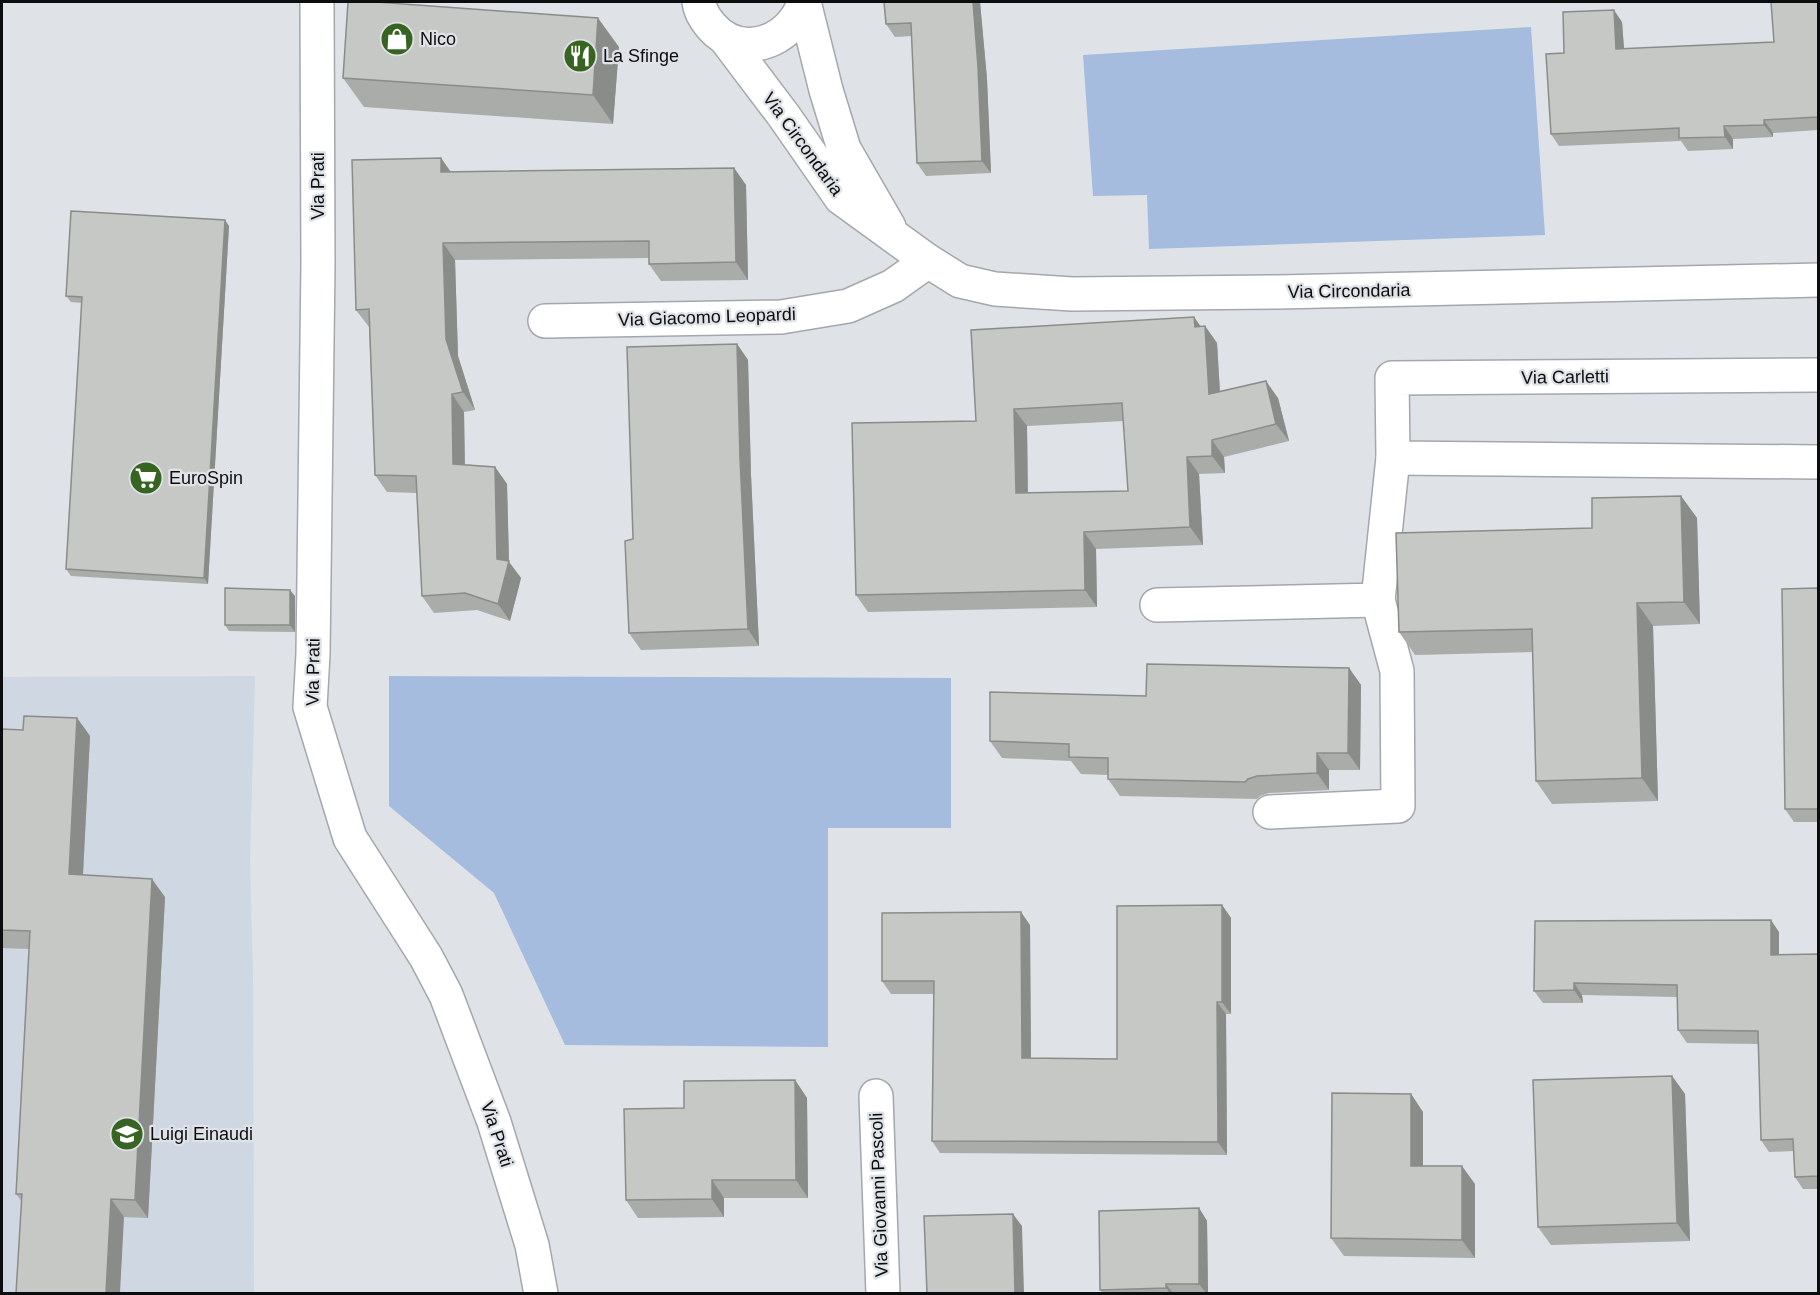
<svg xmlns="http://www.w3.org/2000/svg" width="1820" height="1295" font-family="Arial,sans-serif">
	<rect width="100%" height="100%" fill="#dfe2e7"/>
	<!-- built -->
	<path fill="#cfd7e2" d="M 255,676 L 250,861 L 253,974 L 254,1293 L 2,1293 L 2,677 Z"/>
	<!-- green -->
	<g fill="#a5bcdf">
		<path d="M 1531,27 L 1545,235 L 1149,249 L 1147,195 L 1093,196 L 1083,55 Z"/>
		<path d="M 389,676 L 951,678 L 951,828 L 828,828 L 828,1047 L 565,1045 L 494,893 L 389,806 Z"/>
	</g>
	<g fill="none" stroke-linecap="round" stroke-linejoin="round">
		<!-- minor casing -->
		<g stroke="#a4a7ac" stroke-width="36">
			<g id="minor">
				<path d="M 317,2 L 318,264 L 313,654 L 310,707 L 350,838 L 426,957 L 446,995 L 494,1122 L 532,1245 L 541,1294"/>
				<path d="M 545,321 L 781,317 L 848,306 L 893,286 L 928,261"/>
				<path d="M 1818,375 L 1392,378 L 1393,458 L 1818,462"/>
				<path d="M 1157,605 L 1378,600 L 1393,458"/>
				<path d="M 1270,812 L 1398,806 L 1397,671 L 1378,600"/>
				<path d="M 876,1096 L 883,1294"/>
			</g>
		</g>
		<!-- major casing -->
		<g stroke="#a4a7ac" stroke-width="36">
			<g id="major">
				<path d="M 699,2 C 700,11 705,19 711,26 C 741,61 792,42 804,2"/>
				<path d="M 804,2 L 826,90 L 844,149 L 889,227"/>
				<path d="M 725,38 L 784,116 L 841,198 L 928,261 L 960,281 L 995,289 L 1072,294 L 1278,292 L 1818,280"/>
			</g>
		</g>
		<!-- minor -->
		<use href="#minor" stroke="#fff" stroke-width="33"/>
		<!-- major -->
		<use href="#major" stroke="#fff" stroke-width="33"/>
	</g>
	<!-- wall -->
	<g fill="#a9aca9" fill-rule="evenodd">
		<path d="M 884,2 L 980,2 L 987,79 L 991,173 L 926,176 L 917,163 L 912,36 L 895,37 L 886,24 Z"/>
		<path d="M 1818,2 L 1818,130 L 1773,133 L 1773,137 L 1733,139 L 1733,149 L 1688,151 L 1681,141 L 1559,146 L 1551,134 L 1564,53 L 1622,22 L 1624,49 L 1774,42 Z"/>
		<path d="M 619,47 L 613,124 L 364,107 L 343,78 Z"/>
		<path d="M 441,158 L 450,172 L 734,168 L 746,185 L 748,280 L 661,281 L 649,264 L 649,258 L 455,260 L 458,356 L 475,410 L 464,412 L 465,465 L 495,467 L 507,484 L 509,562 L 521,578 L 510,621 L 477,610 L 434,613 L 422,596 L 417,493 L 387,492 L 375,475 L 369,327 L 356,310 Z"/>
		<path d="M 229,226 L 208,584 L 71,576 L 66,569 L 82,303 L 71,302 L 66,296 Z"/>
		<path d="M 1194,317 L 1200,326 L 1205,326 L 1217,343 L 1220,391 L 1278,398 L 1289,441 L 1224,457 L 1225,473 L 1199,474 L 1203,545 L 1096,549 L 1097,607 L 868,612 L 856,595 L 976,421 ZM 1124,421 L 1128,491 L 1028,493 L 1027,426 Z"/>
		<path d="M 737,344 L 748,360 L 751,475 L 759,646 L 641,650 L 629,633 L 633,539 Z"/>
		<path d="M 1681,496 L 1697,518 L 1700,624 L 1653,626 L 1658,801 L 1552,804 L 1536,781 L 1533,652 L 1415,655 L 1399,632 L 1592,528 Z"/>
		<path d="M 1818,588 L 1818,822 L 1794,822 L 1785,809 Z"/>
		<path d="M 295,596 L 295,632 L 229,631 L 225,625 Z"/>
		<path d="M 1349,668 L 1361,685 L 1360,770 L 1329,770 L 1329,790 L 1269,793 L 1260,796 L 1257,799 L 1120,796 L 1108,779 L 1108,775 L 1081,774 L 1071,761 L 1002,758 L 990,741 L 1146,696 Z"/>
		<path d="M 77,718 L 90,736 L 83,875 L 165,897 L 148,1218 L 124,1217 L 22,1202 L 16,1194 L 29,949 L 2,948 L 2,729 L 23,730 Z"/>
		<path d="M 1222,905 L 1231,918 L 1231,1014 L 1226,1014 L 1227,1155 L 940,1153 L 932,1141 L 934,994 L 891,994 L 882,981 L 1030,925 L 1031,1058 L 1117,1059 Z"/>
		<path d="M 1779,932 L 1779,955 L 1818,954 L 1818,1189 L 1803,1189 L 1795,1177 L 1793,1151 L 1769,1152 L 1761,1140 L 1758,1044 L 1687,1043 L 1678,1030 L 1677,997 L 1582,995 L 1583,1003 L 1543,1003 L 1534,991 Z"/>
		<path d="M 1672,1076 L 1685,1094 L 1690,1241 L 1551,1245 L 1538,1227 Z"/>
		<path d="M 795,1080 L 807,1098 L 808,1198 L 724,1198 L 724,1217 L 638,1218 L 626,1200 L 684,1108 Z"/>
		<path d="M 1411,1094 L 1423,1112 L 1423,1166 L 1475,1184 L 1475,1258 L 1344,1256 L 1331,1238 Z"/>
		<path d="M 1199,1208 L 1207,1221 L 1208,1293 L 1103,1293 L 1100,1290 Z"/>
	</g>
	<!-- shaded-wall -->
	<g fill="#8a8c89">
		<path d="M 973,2 L 980,2 L 987,79 L 991,173 L 982,161 Z"/>
		<path d="M 1614,10 L 1622,22 L 1625,62 L 1616,49 Z"/>
		<path d="M 598,18 L 619,47 L 613,124 L 593,95 Z"/>
		<path d="M 1764,120 L 1773,133 L 1773,137 L 1764,125 Z"/>
		<path d="M 1724,126 L 1733,139 L 1733,149 L 1725,137 Z"/>
		<path d="M 441,158 L 453,175 L 441,172 Z"/>
		<path d="M 734,168 L 746,185 L 748,280 L 736,262 Z"/>
		<path d="M 225,220 L 229,226 L 208,584 L 204,578 Z"/>
		<path d="M 443,243 L 455,260 L 458,356 L 475,410 L 463,392 L 446,339 Z"/>
		<path d="M 1194,317 L 1206,334 L 1205,326 L 1217,343 L 1221,411 L 1209,394 L 1195,327 Z"/>
		<path d="M 737,344 L 748,360 L 751,475 L 759,646 L 748,629 L 740,458 Z"/>
		<path d="M 1266,381 L 1278,398 L 1289,441 L 1276,424 Z"/>
		<path d="M 452,394 L 464,412 L 465,481 L 453,464 Z"/>
		<path d="M 1014,409 L 1027,426 L 1028,511 L 1016,493 Z"/>
		<path d="M 1212,440 L 1224,457 L 1225,473 L 1212,456 Z"/>
		<path d="M 1187,457 L 1199,474 L 1203,545 L 1190,527 Z"/>
		<path d="M 495,467 L 507,484 L 509,562 L 521,578 L 510,621 L 498,604 Z"/>
		<path d="M 1681,496 L 1697,518 L 1700,624 L 1684,602 Z"/>
		<path d="M 1084,532 L 1096,549 L 1097,607 L 1085,590 Z"/>
		<path d="M 290,590 L 295,596 L 295,632 L 290,625 Z"/>
		<path d="M 1637,603 L 1653,626 L 1658,801 L 1642,778 Z"/>
		<path d="M 1349,668 L 1361,685 L 1360,770 L 1348,753 Z"/>
		<path d="M 77,718 L 90,736 L 82,892 L 69,874 Z"/>
		<path d="M 1317,753 L 1329,770 L 1329,790 L 1317,773 Z"/>
		<path d="M 152,879 L 165,897 L 148,1218 L 135,1200 Z"/>
		<path d="M 1222,905 L 1231,918 L 1231,1014 L 1222,1002 Z"/>
		<path d="M 1021,912 L 1030,925 L 1031,1071 L 1022,1058 Z"/>
		<path d="M 1771,920 L 1779,932 L 1779,967 L 1771,955 Z"/>
		<path d="M 1574,983 L 1582,995 L 1583,1003 L 1574,990 Z"/>
		<path d="M 1217,1002 L 1226,1014 L 1227,1155 L 1218,1142 Z"/>
		<path d="M 1672,1076 L 1685,1094 L 1690,1241 L 1677,1223 Z"/>
		<path d="M 795,1080 L 807,1098 L 808,1198 L 796,1180 Z"/>
		<path d="M 1411,1094 L 1423,1112 L 1423,1183 L 1411,1166 Z"/>
		<path d="M 1462,1166 L 1475,1184 L 1475,1258 L 1462,1240 Z"/>
		<path d="M 712,1180 L 724,1198 L 724,1217 L 712,1199 Z"/>
		<path d="M 111,1199 L 124,1217 L 120,1293 L 106,1293 Z"/>
		<path d="M 1199,1208 L 1207,1221 L 1208,1293 L 1206,1293 L 1199,1284 Z"/>
		<path d="M 1013,1214 L 1022,1226 L 1024,1293 L 1015,1293 Z"/>
		<path d="M 1166,1284 L 1173,1293 L 1170,1293 L 1166,1288 Z"/>
	</g>
	<!-- building -->
	<g fill="#c5c8c4" stroke="#8a8c89" stroke-width="1.5" fill-rule="evenodd">
		<path d="M 348,2 L 376,2 L 598,18 L 593,95 L 343,78 Z"/>
		<path d="M 884,2 L 973,2 L 978,67 L 982,161 L 917,163 L 911,23 L 886,24 Z"/>
		<path d="M 1771,2 L 1818,2 L 1818,117 L 1764,120 L 1764,125 L 1724,126 L 1725,137 L 1679,138 L 1679,128 L 1551,134 L 1546,54 L 1564,53 L 1563,12 L 1614,10 L 1616,49 L 1774,42 Z"/>
		<path d="M 441,158 L 441,172 L 734,168 L 736,262 L 649,264 L 649,241 L 443,243 L 446,339 L 463,392 L 452,394 L 453,464 L 495,467 L 497,559 L 509,561 L 498,604 L 465,593 L 422,596 L 416,476 L 375,475 L 369,309 L 356,310 L 352,160 Z"/>
		<path d="M 71,211 L 225,220 L 204,578 L 66,569 L 82,297 L 66,296 Z"/>
		<path d="M 1194,317 L 1195,327 L 1205,326 L 1209,394 L 1266,381 L 1276,424 L 1212,440 L 1212,456 L 1187,457 L 1190,527 L 1084,532 L 1085,590 L 856,595 L 852,423 L 976,421 L 971,330 ZM 1122,403 L 1128,491 L 1016,493 L 1014,409 Z"/>
		<path d="M 737,344 L 740,458 L 748,629 L 629,633 L 625,541 L 633,539 L 627,347 Z"/>
		<path d="M 1681,496 L 1684,602 L 1637,603 L 1642,778 L 1536,781 L 1532,629 L 1399,632 L 1396,533 L 1592,528 L 1592,498 Z"/>
		<path d="M 225,588 L 290,590 L 290,625 L 225,625 Z"/>
		<path d="M 1818,588 L 1818,809 L 1785,809 L 1782,589 Z"/>
		<path d="M 1147,664 L 1349,668 L 1348,753 L 1317,753 L 1317,773 L 1257,776 L 1248,779 L 1245,782 L 1108,779 L 1108,758 L 1069,757 L 1069,744 L 990,741 L 990,692 L 1146,696 Z"/>
		<path d="M 24,716 L 77,718 L 69,874 L 152,879 L 135,1200 L 111,1199 L 106,1293 L 16,1293 L 22,1194 L 16,1194 L 30,931 L 2,930 L 2,729 L 23,730 Z"/>
		<path d="M 1222,905 L 1222,1002 L 1217,1002 L 1218,1142 L 932,1141 L 934,981 L 882,981 L 882,913 L 1021,912 L 1022,1058 L 1117,1059 L 1117,906 Z"/>
		<path d="M 1771,920 L 1771,955 L 1818,954 L 1818,1176 L 1795,1177 L 1793,1139 L 1761,1140 L 1758,1031 L 1678,1030 L 1677,985 L 1574,983 L 1574,990 L 1534,991 L 1535,921 Z"/>
		<path d="M 1672,1076 L 1677,1223 L 1538,1227 L 1533,1080 Z"/>
		<path d="M 795,1080 L 796,1180 L 712,1180 L 712,1199 L 626,1200 L 624,1109 L 684,1108 L 684,1081 Z"/>
		<path d="M 1332,1093 L 1411,1094 L 1411,1166 L 1462,1166 L 1462,1240 L 1331,1238 Z"/>
		<path d="M 1199,1208 L 1199,1284 L 1166,1284 L 1166,1288 L 1100,1290 L 1099,1211 Z"/>
		<path d="M 1013,1214 L 1015,1293 L 927,1293 L 924,1216 Z"/>
	</g>
	<!-- icons -->
	<defs>
		<g id="shop-disc" transform="scale(1.725)"><circle r="9.5" fill="#386422" stroke="#dfe2e7"/><path d="M-5-2.5h2.3a2.7 3.5 0 0 1 5.4 0H5L5.5 6h-11ZM-1.5-2.5h3a1.5 2.3 0 0 0-3 0Z" fill="#fff"/></g>
		<g id="restaurant-disc" transform="scale(1.725)"><circle r="9.5" fill="#386422" stroke="#dfe2e7"/><path d="M-5-6h1v4h1v-4h1v4h1v-4h1v5L-1.5 .5V6h-2V.5L-5-1ZM5-6V6H3V1.5H1.5Q1.5-4 5-6Z" fill="#fff"/></g>
		<g id="supermarket-disc" transform="scale(1.725)"><circle r="9.5" fill="#386422" stroke="#dfe2e7"/><path d="M-6-5.5h2.5l.6 2H6L4.5 2H-2.5L-4.4-4H-6ZM-1.5 3.2a1.3 1.3 0 1 0 .1 0ZM3 3.2a1.3 1.3 0 1 0 .1 0Z" fill="#fff"/></g>
		<g id="school-disc" transform="scale(1.725)"><circle r="9.5" fill="#386422" stroke="#dfe2e7"/><path d="M0-5L7-2L0 1L-7-2ZM-4 1L0 2.5L4 1V4Q0 6-4 4Z" fill="#fff"/></g>
	</defs>
	<g fill-rule="evenodd">
		<use href="#shop-disc" x="397" y="39"/>
		<use href="#restaurant-disc" x="580" y="56"/>
		<use href="#supermarket-disc" x="146" y="478"/>
		<use href="#school-disc" x="127" y="1134"/>
	</g>
	<g text-anchor="middle" dominant-baseline="central" stroke-width="4.5" stroke-linejoin="round" paint-order="stroke">
		<!-- poi labels -->
		<g font-size="18" fill="#0c0d0f" stroke="#dfe2e7" text-anchor="start">
			<text x="420" y="39">Nico</text>
			<text x="603" y="56">La Sfinge</text>
			<text x="169" y="478">EuroSpin</text>
			<text x="150" y="1134">Luigi Einaudi</text>
		</g>
		<!-- street labels -->
		<g font-size="18" fill="#0c0d0f" stroke="#dfe2e7">
			<text transform="translate(803 144) rotate(54)">Via Circondaria</text>
			<text transform="translate(318 186) rotate(-90)">Via Prati</text>
			<text transform="translate(1349 291) rotate(-1)">Via Circondaria</text>
			<text transform="translate(707 317) rotate(-2)">Via Giacomo Leopardi</text>
			<text transform="translate(1565 377) rotate(-1)">Via Carletti</text>
			<text transform="translate(313 672) rotate(-89)">Via Prati</text>
			<text transform="translate(497 1134) rotate(72)">Via Prati</text>
			<text transform="translate(879 1195) rotate(-92)">Via Giovanni Pascoli</text>
		</g>
	</g>
	<!-- border -->
	<rect width="1820" height="1295" fill="none" stroke="#0c0d0f" stroke-width="6"/>
</svg>
